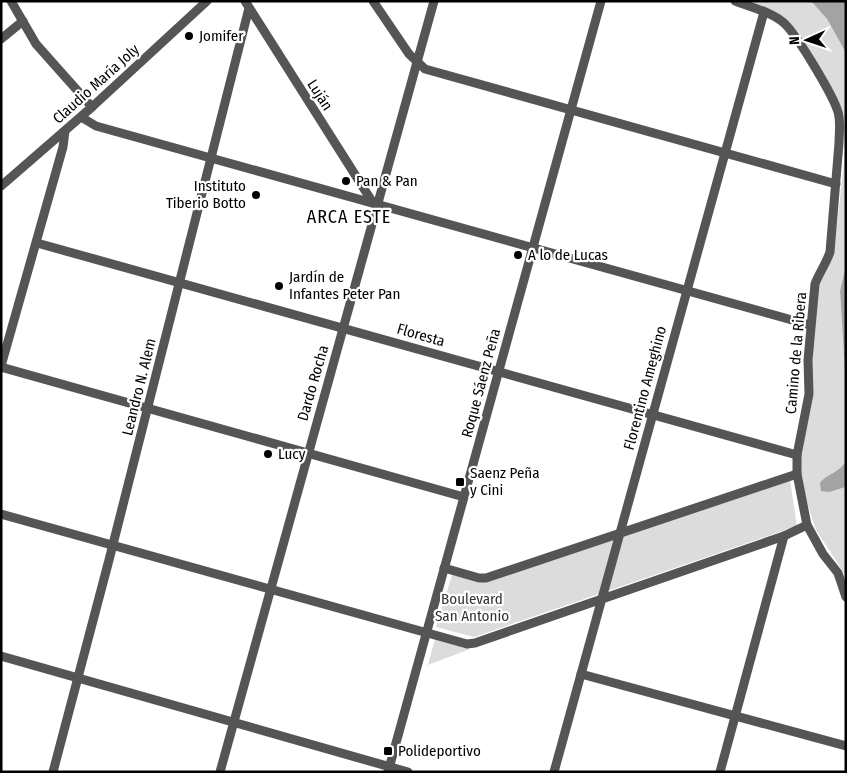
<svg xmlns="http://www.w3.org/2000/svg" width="847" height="773" font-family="'Fira Sans Condensed',sans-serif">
	<rect width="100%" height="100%" fill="#fff"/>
	<!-- green -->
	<g fill="#dcdcdc">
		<path d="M 747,1 L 811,1 L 827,19 L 846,53 L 846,265 L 840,291 L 846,387 L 846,461 L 841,469 L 824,479 L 829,492 L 846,487 L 846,576 L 816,530 L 806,500 L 800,467 L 801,441 L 811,408 L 813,332 L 817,288 L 826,272 L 834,251 L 845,153 L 842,110 L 798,32 L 784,17 Z"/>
		<path d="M 790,480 L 797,526 L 474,637 L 436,627 L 452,575 L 483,582 Z"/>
		<path d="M 435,639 L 470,649 L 428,665 Z"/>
	</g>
	<!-- water -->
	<g fill="#a3a3a3">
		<path d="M 811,1 L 846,1 L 846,53 L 827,19 Z"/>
		<path d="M 846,265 L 846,387 L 840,291 Z"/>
		<path d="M 846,461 L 846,487 L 829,492 L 821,491 L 820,483 C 828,473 838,474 846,461 Z"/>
	</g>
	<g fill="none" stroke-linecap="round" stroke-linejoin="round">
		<!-- minor -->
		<g stroke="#555" stroke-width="9">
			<path d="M 11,1 L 36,44 L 92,107"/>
			<path d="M 245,1 L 373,203"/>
			<path d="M 373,1 L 409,54 L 425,69 L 836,184"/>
			<path d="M 735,1 C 751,7 771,12 784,23 C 797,35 833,95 838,112 C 841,122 839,133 839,143 L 830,252 C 826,264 819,273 815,284 L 808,360 L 809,394 L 797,455 L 797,474 L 807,525 L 823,554 L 838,573 L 846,597"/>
			<path d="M 1,39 L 23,21"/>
			<path d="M 81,117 L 96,126 L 810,325"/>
			<path d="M 1,186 L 92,107 L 207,1"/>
			<path d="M 37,243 L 797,455"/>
			<path d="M 1,366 L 63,147 L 65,131"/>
			<path d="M 1,367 L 464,497"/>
			<path d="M 1,514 L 467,644 L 475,643 L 784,536 L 807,525"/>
			<path d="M 444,568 L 479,578 L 486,578 L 797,474"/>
			<path d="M 1,656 L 408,772"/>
			<path d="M 581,674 L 846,746"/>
			<path d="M 53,772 L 109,560 L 249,8"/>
			<path d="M 220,772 L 434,1"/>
			<path d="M 388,772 L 601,1"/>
			<path d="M 554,772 L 764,12"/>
			<path d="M 720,772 L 784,536"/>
		</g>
	</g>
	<!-- markers -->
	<g fill="#000" stroke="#fff" stroke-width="2">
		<circle cx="189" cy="36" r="5"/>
		<circle cx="346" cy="181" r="5"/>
		<circle cx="256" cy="195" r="5"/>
		<circle cx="518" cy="255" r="5"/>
		<circle cx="279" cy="286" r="5"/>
		<circle cx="268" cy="454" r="5"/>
		<rect x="455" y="477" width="10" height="10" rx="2.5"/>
		<rect x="383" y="746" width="10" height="10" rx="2.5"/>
	</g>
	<g text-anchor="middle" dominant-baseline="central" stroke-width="4.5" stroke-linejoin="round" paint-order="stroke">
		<!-- poi labels -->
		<g font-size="15" fill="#000" stroke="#fff" text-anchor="start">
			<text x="199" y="36">Jomifer</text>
			<text x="356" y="181">Pan &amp; Pan</text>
			<text x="246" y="186" text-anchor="end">Instituto<tspan x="246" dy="17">Tiberio Botto</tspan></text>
			<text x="528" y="255">A lo de Lucas</text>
			<text x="289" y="277">Jardín de<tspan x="289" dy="17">Infantes Peter Pan</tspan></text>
			<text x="278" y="454">Lucy</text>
			<text x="470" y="473">Saenz Peña<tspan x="470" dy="17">y Cini</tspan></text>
			<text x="398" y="751">Polideportivo</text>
		</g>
		<!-- street labels -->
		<g font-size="15" fill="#000" stroke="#fff">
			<text transform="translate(96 84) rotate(-42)">Claudio María Joly</text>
			<text transform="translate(320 95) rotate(57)">Luján</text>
			<text transform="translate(421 335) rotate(16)">Floresta</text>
			<text transform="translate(796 353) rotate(-85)">Camino de la Ribera</text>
			<text transform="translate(313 383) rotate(-74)">Dardo Rocha</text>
			<text transform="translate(481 383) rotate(-75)">Roque Sáenz Peña</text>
			<text transform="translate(139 387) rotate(-76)">Leandro N. Alem</text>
			<text transform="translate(645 388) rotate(-75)">Florentino Ameghino</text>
		</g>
		<!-- park labels -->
		<g font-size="15" fill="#333" stroke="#fff">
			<text x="472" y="599">Boulevard<tspan x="472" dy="17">San Antonio</tspan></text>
		</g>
		<!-- quarter labels -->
		<g font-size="18" letter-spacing="1" fill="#000" stroke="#fff">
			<text x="349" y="217">ARCA ESTE</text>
		</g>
	</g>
	<!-- border -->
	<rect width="847" height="773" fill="none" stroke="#000000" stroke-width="5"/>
	<!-- north arrow -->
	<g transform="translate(807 40) rotate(267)" stroke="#ffffff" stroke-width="4" paint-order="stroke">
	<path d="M0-4L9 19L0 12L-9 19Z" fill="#000000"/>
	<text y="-8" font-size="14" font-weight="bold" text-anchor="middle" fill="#000000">N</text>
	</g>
</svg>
